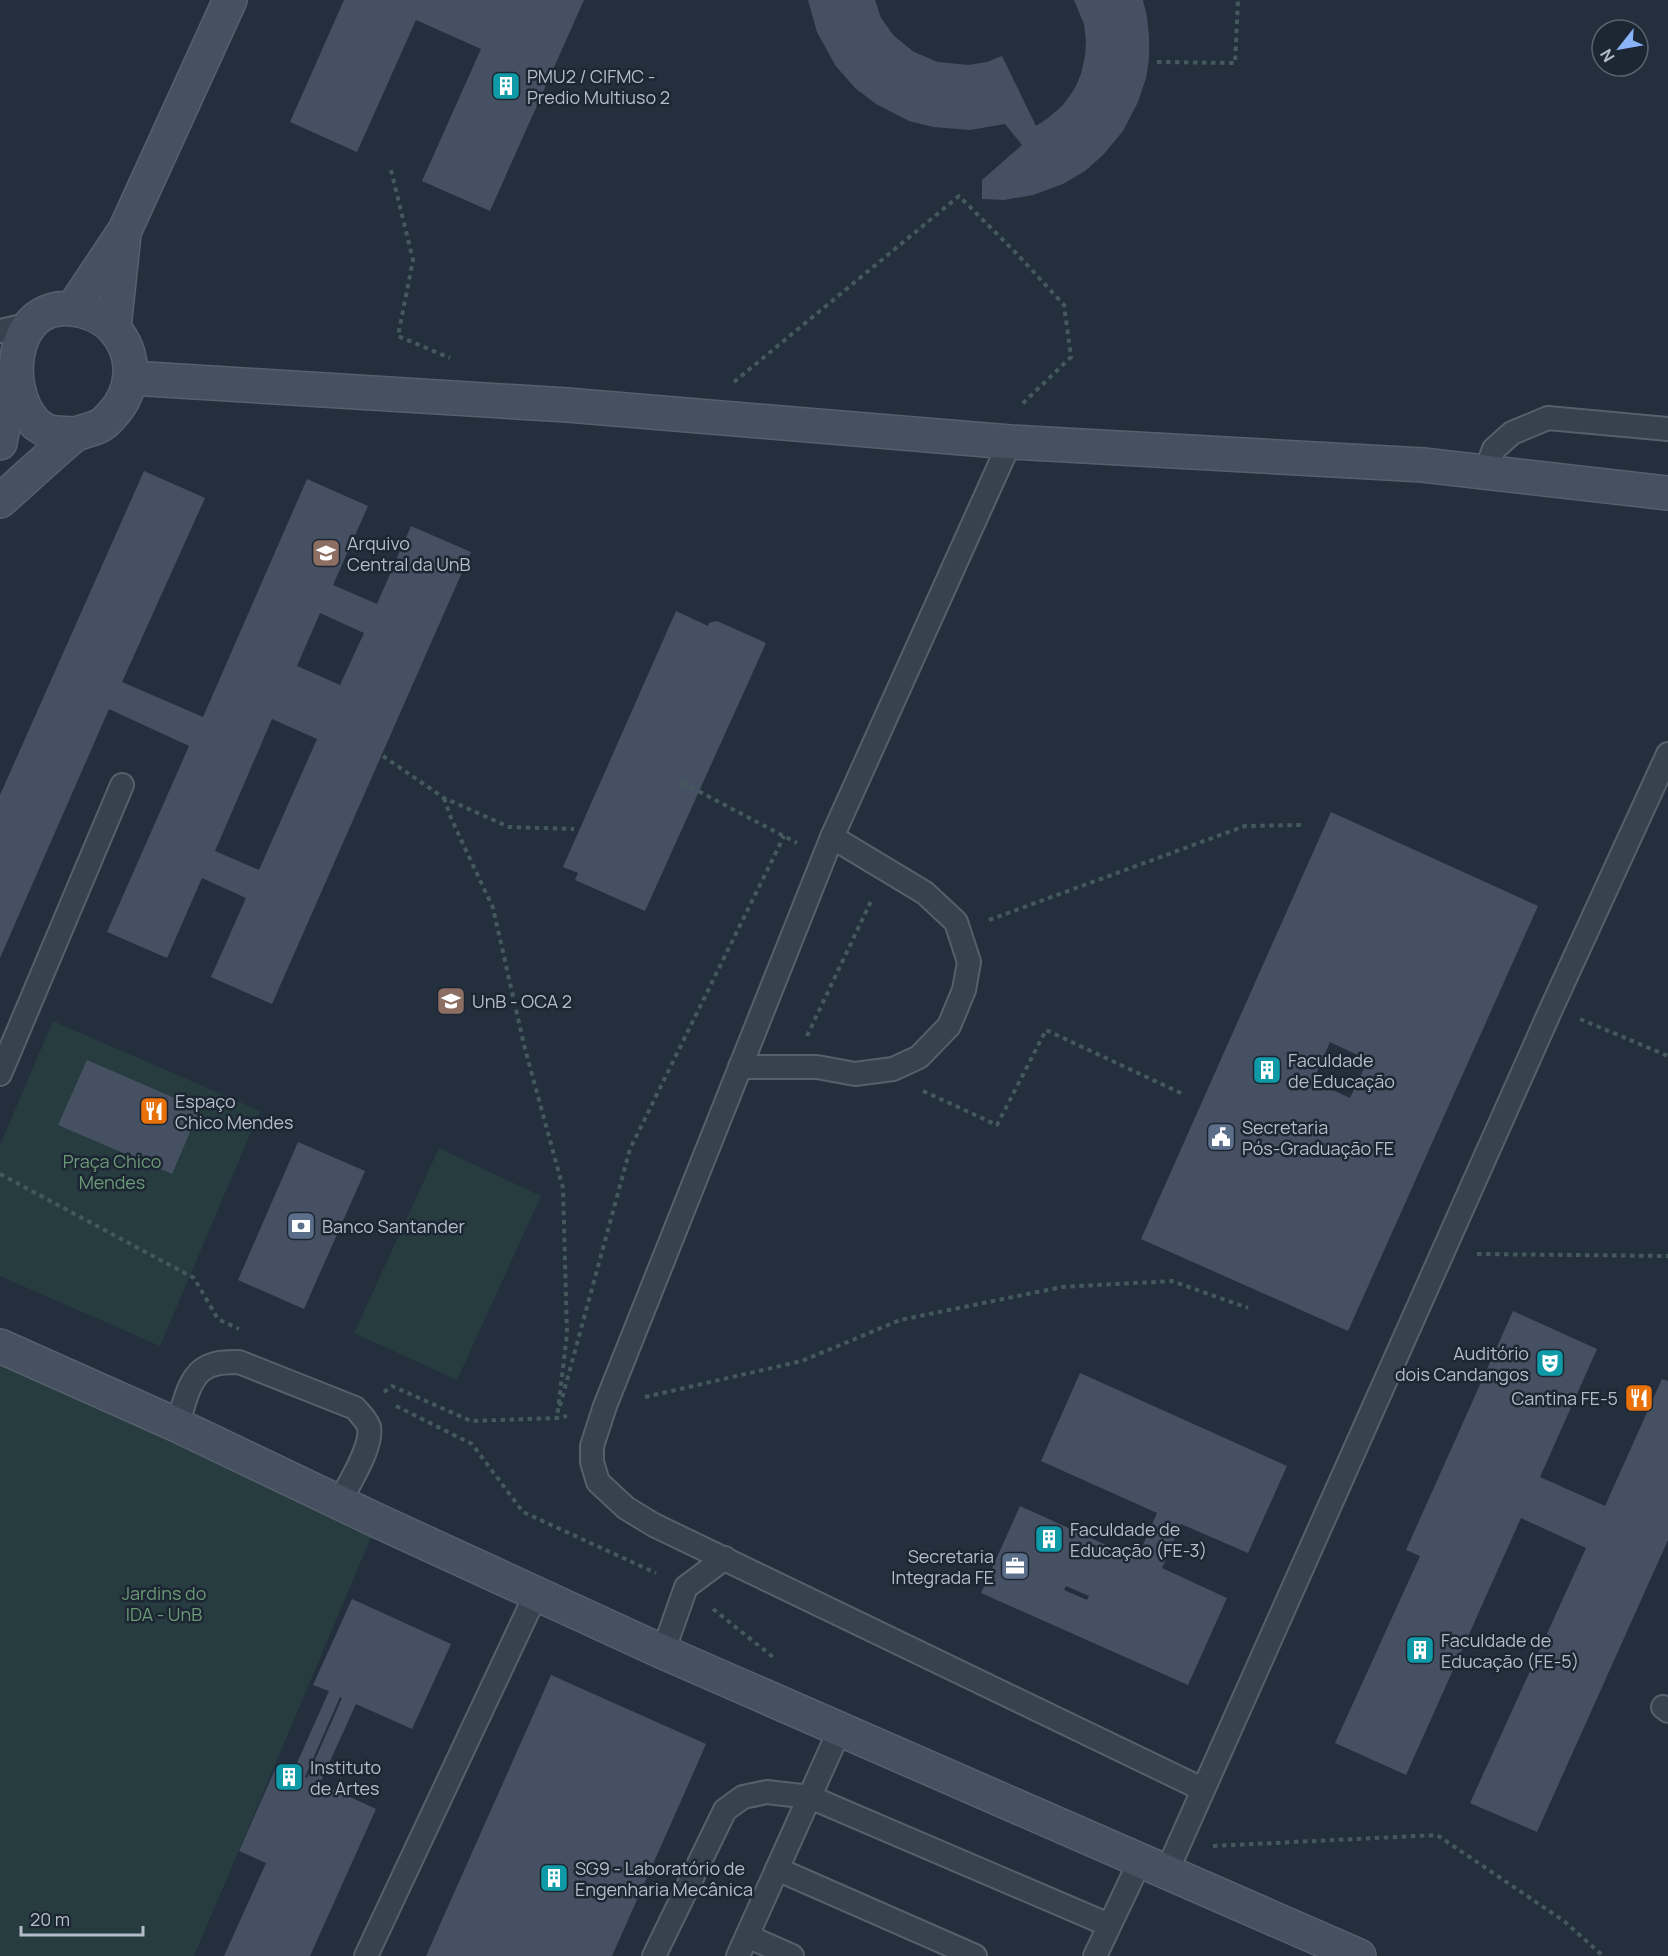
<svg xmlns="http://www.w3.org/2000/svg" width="1668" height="1956" font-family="Manrope,sans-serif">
	<rect width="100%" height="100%" fill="#242f3e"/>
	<!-- green -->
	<g fill="#263c3f">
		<path d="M 53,1021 L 260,1111 L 160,1346 L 0,1276 L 0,1145 Z"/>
		<path d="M 439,1148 L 541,1196 L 457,1380 L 354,1333 Z"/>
		<path d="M 0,1346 L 378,1521 L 194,1956 L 0,1956 Z"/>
	</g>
	<!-- building -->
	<g fill="#455162" fill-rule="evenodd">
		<path d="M 344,0 L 584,0 L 490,211 L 422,181 L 481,49 L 416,20 L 357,152 L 290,122 Z"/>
		<path d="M 808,0 L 875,0 L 881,18 L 894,36 L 914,52 L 938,62 L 968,65 L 987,62 L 1002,56 L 1036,126 L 1048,118 L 1063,105 L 1075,88 L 1081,74 L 1085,56 L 1086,41 L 1084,24 L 1074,0 L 1143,0 L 1147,17 L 1149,36 L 1149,59 L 1146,78 L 1138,102 L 1123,131 L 1103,155 L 1085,171 L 1063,184 L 1033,195 L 1004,200 L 982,199 L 982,180 L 1022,145 L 1005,124 L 970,130 L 933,127 L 909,121 L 876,104 L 855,88 L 835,65 L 817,32 Z"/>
		<path d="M 144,471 L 205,498 L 122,682 L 203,717 L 307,479 L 368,506 L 333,585 L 377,604 L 411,526 L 471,552 L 272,1004 L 211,977 L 246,898 L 202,878 L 167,958 L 107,932 L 189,746 L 109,709 L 0,958 L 0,795 ZM 320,613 L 364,633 L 340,685 L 297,666 ZM 272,719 L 317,739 L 259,870 L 215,851 Z"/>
		<path d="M 676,611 L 708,626 L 709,623 L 717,621 L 766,643 L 645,911 L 575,880 L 578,873 L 563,867 Z"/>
		<path d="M 1331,812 L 1538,906 L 1348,1331 L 1141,1239 ZM 1330,1042 L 1368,1060 L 1350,1098 L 1313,1081 Z"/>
		<path d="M 87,1060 L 200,1109 L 172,1174 L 58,1125 Z"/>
		<path d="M 298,1142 L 365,1171 L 304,1309 L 238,1280 Z"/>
		<path d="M 1513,1311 L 1597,1349 L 1540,1477 L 1605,1506 L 1662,1379 L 1668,1381 L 1668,1540 L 1537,1832 L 1470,1803 L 1586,1548 L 1521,1518 L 1406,1775 L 1335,1743 L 1420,1556 L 1406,1550 Z"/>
		<path d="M 1080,1373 L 1287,1466 L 1248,1553 L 1181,1524 L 1162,1568 L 1227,1598 L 1188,1685 L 981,1593 L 1020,1506 L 1137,1559 L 1157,1513 L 1041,1461 ZM 1066,1586 L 1089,1596 L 1087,1600 L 1064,1590 Z"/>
		<path d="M 352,1599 L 451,1644 L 412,1729 L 356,1704 L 320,1783 L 376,1809 L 310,1956 L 224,1956 L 266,1863 L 239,1851 L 277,1765 L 293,1772 L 329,1691 L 313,1685 ZM 340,1697 L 342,1698 L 307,1778 L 305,1777 Z"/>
		<path d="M 551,1675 L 706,1744 L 681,1801 L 612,1956 L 426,1956 Z"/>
	</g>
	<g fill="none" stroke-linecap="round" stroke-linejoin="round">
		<!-- lane casing -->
		<g stroke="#565f6c" stroke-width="26">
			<g id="lane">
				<path d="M 0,331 L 22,326"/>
				<path d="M 1010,442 L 832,837 L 605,1406 L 592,1446 L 592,1462 L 598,1482 L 626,1508 L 654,1525 L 1202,1789"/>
				<path d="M 1485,472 L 1494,449 L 1512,433 L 1548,418 L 1668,429"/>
				<path d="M 740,1067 L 817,1067 L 855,1074 L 893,1069 L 919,1057 L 949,1026 L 964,990 L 969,962 L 956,922 L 925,893 L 832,837"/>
				<path d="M 0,1074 L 122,785"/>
				<path d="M 177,1425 C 184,1407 188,1376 207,1367 C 216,1362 228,1362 239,1362 L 355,1408 C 360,1414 366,1419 369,1427 C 373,1447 348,1485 339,1503"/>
				<path d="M 663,1652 L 686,1587 L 725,1558"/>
				<path d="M 1663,1707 L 1668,1711"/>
				<path d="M 777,1869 L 975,1956"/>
				<path d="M 1167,1871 L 1552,1007 L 1668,754"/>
				<path d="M 747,1936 L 792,1956"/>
				<path d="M 366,1956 L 536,1594"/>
				<path d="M 654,1956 L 725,1810 L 743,1797 L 767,1792 L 810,1797 L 1109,1925"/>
				<path d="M 738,1956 L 840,1729"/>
				<path d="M 1095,1956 L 1141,1859"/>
			</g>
		</g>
		<!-- secondary casing -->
		<g stroke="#565f6c" stroke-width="36">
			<g id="secondary">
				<path d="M 73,308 L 125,230 L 230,0"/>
				<path d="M 114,328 L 124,234"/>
				<path d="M 131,378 L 567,405 L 1010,442 L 1423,465 L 1668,493"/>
				<path d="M 0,443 L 9,394"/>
				<path d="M 0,501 C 24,480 47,458 72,437 C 80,430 92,431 101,425 C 105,423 108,419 111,416 C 135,391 137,355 114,329 C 106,320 94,314 83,311 C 12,292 0,387 36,424 C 39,426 43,429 47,431 C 55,434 66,433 75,434"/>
				<path d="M 0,1346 L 177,1425 L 378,1521 L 663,1652 L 1359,1956"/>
			</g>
		</g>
		<!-- path -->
		<g stroke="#44595c" stroke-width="4" stroke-dasharray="4.5 4.5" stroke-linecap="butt">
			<path d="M 1157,62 L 1235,63 L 1238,0"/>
			<path d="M 391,170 L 413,260 L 398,336 L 450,358"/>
			<path d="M 734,382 L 959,196 L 1018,255 L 1064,305 L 1071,357 L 1021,405"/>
			<path d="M 383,756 L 444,798 L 509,827 L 574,829"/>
			<path d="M 683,783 L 797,843"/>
			<path d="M 444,798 L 451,818 L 493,908 L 524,1045 L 563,1188 L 567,1334 L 557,1418"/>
			<path d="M 989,920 L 1245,826 L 1302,825"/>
			<path d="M 1580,1019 L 1668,1056"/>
			<path d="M 807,1036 L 872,899"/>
			<path d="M 923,1091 L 997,1125 L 1046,1030 L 1185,1095"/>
			<path d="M 0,1174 L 194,1278 L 218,1319 L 239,1329"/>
			<path d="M 1477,1254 L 1668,1256"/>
			<path d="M 384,1392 L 392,1386 L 471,1421 L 557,1418 L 567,1416"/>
			<path d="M 645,1397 L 802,1361 L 900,1320 L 1062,1287 L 1172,1281 L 1248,1308"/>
			<path d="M 396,1406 L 472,1444 L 523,1512 L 656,1573"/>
			<path d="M 560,1406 L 630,1149 L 784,836"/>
			<path d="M 713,1609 L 773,1657"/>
			<path d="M 1213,1846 L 1437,1835 L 1564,1921 L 1603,1956"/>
		</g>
		<!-- lane -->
		<use href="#lane" stroke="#38414e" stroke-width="22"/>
		<!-- secondary -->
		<use href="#secondary" stroke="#465061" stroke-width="33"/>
	</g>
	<!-- icons -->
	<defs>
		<g id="building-square" transform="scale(1.5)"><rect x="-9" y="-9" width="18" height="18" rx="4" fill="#0f9aa8" stroke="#1d2633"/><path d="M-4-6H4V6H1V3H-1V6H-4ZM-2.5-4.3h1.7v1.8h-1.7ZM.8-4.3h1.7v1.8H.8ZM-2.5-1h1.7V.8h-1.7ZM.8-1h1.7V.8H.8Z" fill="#fff"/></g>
		<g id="university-square" transform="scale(1.5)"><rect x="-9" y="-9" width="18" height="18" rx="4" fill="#8d6e63" stroke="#1d2633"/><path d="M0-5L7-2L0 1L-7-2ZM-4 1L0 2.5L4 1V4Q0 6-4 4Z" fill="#fff"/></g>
		<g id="school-square" transform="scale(1.5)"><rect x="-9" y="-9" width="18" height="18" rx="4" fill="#8d6e63" stroke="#1d2633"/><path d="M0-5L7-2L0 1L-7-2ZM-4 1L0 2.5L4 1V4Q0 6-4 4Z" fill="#fff"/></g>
		<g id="restaurant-square" transform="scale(1.5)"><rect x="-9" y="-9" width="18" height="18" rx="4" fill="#e8710a" stroke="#1d2633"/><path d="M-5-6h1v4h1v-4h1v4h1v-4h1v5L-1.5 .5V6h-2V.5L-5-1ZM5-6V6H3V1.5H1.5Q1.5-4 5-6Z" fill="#fff"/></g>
		<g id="civic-square" transform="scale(1.5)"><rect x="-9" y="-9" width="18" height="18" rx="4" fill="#5c6f8a" stroke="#1d2633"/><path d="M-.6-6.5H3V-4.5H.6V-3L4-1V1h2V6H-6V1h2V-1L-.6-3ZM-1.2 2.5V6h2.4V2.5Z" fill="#fff"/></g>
		<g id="bank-square" transform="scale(1.5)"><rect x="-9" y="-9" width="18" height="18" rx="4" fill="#5c6f8a" stroke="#1d2633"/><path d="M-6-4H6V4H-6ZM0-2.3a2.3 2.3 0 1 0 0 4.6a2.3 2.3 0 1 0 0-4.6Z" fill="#fff"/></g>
		<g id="theatre-square" transform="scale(1.5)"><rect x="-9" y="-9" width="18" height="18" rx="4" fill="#0f9aa8" stroke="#1d2633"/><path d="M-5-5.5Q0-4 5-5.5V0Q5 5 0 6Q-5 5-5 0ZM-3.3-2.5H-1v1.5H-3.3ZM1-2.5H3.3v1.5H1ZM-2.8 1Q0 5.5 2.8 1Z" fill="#fff"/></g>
		<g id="office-square" transform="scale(1.5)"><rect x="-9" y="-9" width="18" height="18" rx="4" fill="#5c6f8a" stroke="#1d2633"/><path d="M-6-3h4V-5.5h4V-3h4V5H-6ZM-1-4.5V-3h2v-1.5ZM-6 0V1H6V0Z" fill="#fff"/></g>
	</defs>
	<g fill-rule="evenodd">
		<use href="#building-square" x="506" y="86"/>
		<use href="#university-square" x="326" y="553"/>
		<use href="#school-square" x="451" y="1001"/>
		<use href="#building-square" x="1267" y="1070"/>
		<use href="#restaurant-square" x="154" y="1111"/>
		<use href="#civic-square" x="1221" y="1137"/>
		<use href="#bank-square" x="301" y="1226"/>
		<use href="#theatre-square" x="1550" y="1363"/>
		<use href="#restaurant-square" x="1639" y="1398"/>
		<use href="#building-square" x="1049" y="1539"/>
		<use href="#office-square" x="1015" y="1566"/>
		<use href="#building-square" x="1420" y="1650"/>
		<use href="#building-square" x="289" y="1777"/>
		<use href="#building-square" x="554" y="1878"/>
	</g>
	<g text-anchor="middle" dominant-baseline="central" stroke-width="5" stroke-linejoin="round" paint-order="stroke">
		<!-- poi labels -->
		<g font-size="18" fill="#b4bcc9" stroke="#1d2633" text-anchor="start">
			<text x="527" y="76">PMU2 / CIFMC -<tspan x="527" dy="21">Predio Multiuso 2</tspan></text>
			<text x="347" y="543">Arquivo<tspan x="347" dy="21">Central da UnB</tspan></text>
			<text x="472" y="1001">UnB - OCA 2</text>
			<text x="1288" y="1060">Faculdade<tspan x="1288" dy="21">de Educação</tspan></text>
			<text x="175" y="1101">Espaço<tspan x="175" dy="21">Chico Mendes</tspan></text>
			<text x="1242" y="1127">Secretaria<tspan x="1242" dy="21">Pós-Graduação FE</tspan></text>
			<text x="322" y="1226">Banco Santander</text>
			<text x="1529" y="1353" text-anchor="end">Auditório<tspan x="1529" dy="21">dois Candangos</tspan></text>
			<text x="1618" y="1398" text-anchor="end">Cantina FE-5</text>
			<text x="1070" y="1529">Faculdade de<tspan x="1070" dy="21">Educação (FE-3)</tspan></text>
			<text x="994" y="1556" text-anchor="end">Secretaria<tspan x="994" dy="21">Integrada FE</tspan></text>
			<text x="1441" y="1640">Faculdade de<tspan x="1441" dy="21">Educação (FE-5)</tspan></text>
			<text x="310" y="1767">Instituto<tspan x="310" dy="21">de Artes</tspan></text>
			<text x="575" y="1868">SG9 - Laboratório de<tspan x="575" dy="21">Engenharia Mecânica</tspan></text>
		</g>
		<!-- park labels -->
		<g font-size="18" fill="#6b9a76" stroke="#1d2633">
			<text x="112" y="1161">Praça Chico<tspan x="112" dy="21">Mendes</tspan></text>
			<text x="164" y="1593">Jardins do<tspan x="164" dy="21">IDA - UnB</tspan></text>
		</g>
	</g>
	<!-- north arrow -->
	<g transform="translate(1620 48) rotate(239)"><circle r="28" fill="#1d2633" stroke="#59626f" stroke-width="1.5"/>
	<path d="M0-4.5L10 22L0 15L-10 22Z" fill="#8ab4f8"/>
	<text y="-9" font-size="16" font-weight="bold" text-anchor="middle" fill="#b4bcc9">N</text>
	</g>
	<!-- scale -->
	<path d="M21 1926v9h122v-9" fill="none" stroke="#b4bcc9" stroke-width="3"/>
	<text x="30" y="1926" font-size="18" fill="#b4bcc9" stroke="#1d2633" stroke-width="4.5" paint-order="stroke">20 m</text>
</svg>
